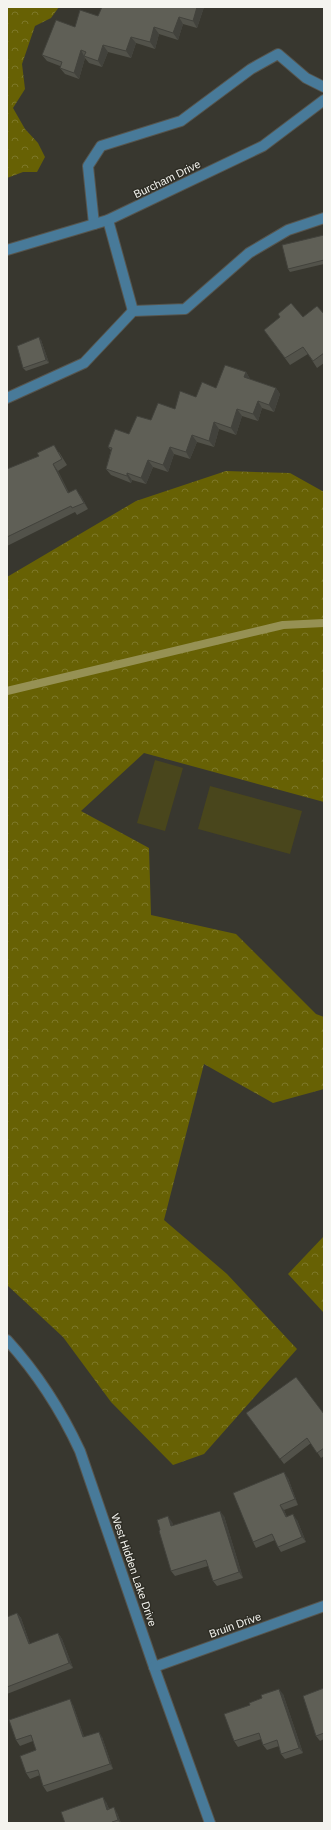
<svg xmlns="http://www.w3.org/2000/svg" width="331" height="1830" font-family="Arial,sans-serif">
	<defs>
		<pattern id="forest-crowns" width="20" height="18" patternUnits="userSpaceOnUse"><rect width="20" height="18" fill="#676104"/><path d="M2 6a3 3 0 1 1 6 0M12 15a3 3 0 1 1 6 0" fill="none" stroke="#7d7829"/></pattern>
	</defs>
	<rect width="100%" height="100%" fill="#38372f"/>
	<!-- forest -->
	<g fill="url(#forest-crowns)">
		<path d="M 7,7 L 59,7 L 51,18 L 35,26 L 22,64 L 25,89 L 13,108 L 25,129 L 38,143 L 45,157 L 37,172 L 23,172 L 7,178 Z"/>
		<path d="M 226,471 L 290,473 L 324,492 L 324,802 L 144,753 L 81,811 L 149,848 L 151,915 L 236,934 L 316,1014 L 324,1017 L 324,1089 L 273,1103 L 204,1064 L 164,1220 L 227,1274 L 297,1349 L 204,1454 L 173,1465 L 111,1402 L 63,1337 L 7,1285 L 7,577 L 136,501 Z"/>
		<path d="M 324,1236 L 324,1313 L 288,1274 Z"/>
	</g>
	<!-- garden -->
	<g fill="#49461c">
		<path d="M 155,760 L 183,768 L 165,831 L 137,823 Z"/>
		<path d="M 210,786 L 302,811 L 290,854 L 198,829 Z"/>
	</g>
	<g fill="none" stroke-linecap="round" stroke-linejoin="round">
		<!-- stream -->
		<path stroke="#969154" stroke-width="8" d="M 7,691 L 283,625 L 324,623"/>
		<!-- minor casing -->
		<g stroke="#56554e" stroke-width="12">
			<g id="minor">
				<path d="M 108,220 L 133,311"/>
				<path d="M 94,224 L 88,166 L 101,146 L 181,121 L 251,69 L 278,54 L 306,78 L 324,87"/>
				<path d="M 7,250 L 108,220 L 263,146 L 324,100"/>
				<path d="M 7,398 L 84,363 L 133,311 L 185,309 L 249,253 L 288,230 L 324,218"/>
				<path d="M 7,1340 C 38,1374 61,1410 80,1451 L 154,1667 L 210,1823"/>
				<path d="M 154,1667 L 324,1606"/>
			</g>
		</g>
		<!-- minor -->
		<use href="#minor" stroke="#487a99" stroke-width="10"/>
	</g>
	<!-- wall -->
	<g fill="#52524a">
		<path d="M 204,7 L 197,28 L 183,24 L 178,40 L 159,34 L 155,49 L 136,43 L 131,58 L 108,52 L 102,67 L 89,63 L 85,58 L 79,79 L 65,74 L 60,68 L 60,66 L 47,61 L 42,55 L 75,27 L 98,16 Z"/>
		<path d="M 324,235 L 324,264 L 290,272 L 288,269 Z"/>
		<path d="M 324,314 L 324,363 L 317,368 L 308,354 L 290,365 L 264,330 L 303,317 Z"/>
		<path d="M 41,340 L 49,363 L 26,371 L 23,368 Z"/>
		<path d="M 246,372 L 250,379 L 276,388 L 280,394 L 274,412 L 262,408 L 258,421 L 242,416 L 236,435 L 219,429 L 214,447 L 197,442 L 190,459 L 174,454 L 168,472 L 153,467 L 146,484 L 132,480 L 131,483 L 111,475 L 106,469 L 111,450 L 108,447 L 151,420 L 175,409 L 196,397 L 216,388 Z"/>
		<path d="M 59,452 L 67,465 L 58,471 L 69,493 L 81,496 L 88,509 L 77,515 L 75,512 L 7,546 L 7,469 Z"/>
		<path d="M 246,1413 L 324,1414 L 324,1456 L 321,1458 L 311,1443 L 284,1464 Z"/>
		<path d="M 288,1478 L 298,1505 L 284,1510 L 287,1517 L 297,1520 L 306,1542 L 281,1552 L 278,1547 L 275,1540 L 256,1548 L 253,1542 Z"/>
		<path d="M 224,1516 L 243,1578 L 217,1586 L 213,1581 L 208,1566 L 175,1576 L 171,1571 L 172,1522 L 173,1526 Z"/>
		<path d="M 17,1613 L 21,1618 L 30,1644 L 58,1633 L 62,1639 L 73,1668 L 7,1694 L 7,1617 Z"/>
		<path d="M 324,1688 L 324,1739 L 320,1741 L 316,1736 Z"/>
		<path d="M 283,1694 L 303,1753 L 285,1759 L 281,1754 L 279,1746 L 267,1750 L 263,1745 L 261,1739 L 238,1747 L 234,1741 Z"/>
		<path d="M 73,1705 L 84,1737 L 102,1737 L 113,1769 L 47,1792 L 43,1786 L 40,1775 L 30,1779 L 26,1773 L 36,1750 L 33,1741 L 20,1746 L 16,1740 Z"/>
		<path d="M 106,1802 L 109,1809 L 117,1813 L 121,1823 L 65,1823 Z"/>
	</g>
	<!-- shaded-wall -->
	<g fill="#42423c">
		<path d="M 197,7 L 204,7 L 197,28 L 193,21 Z"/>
		<path d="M 179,17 L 183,24 L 178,40 L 173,33 Z"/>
		<path d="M 154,27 L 159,34 L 155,49 L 150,42 Z"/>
		<path d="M 131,37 L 136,43 L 131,58 L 126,51 Z"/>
		<path d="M 103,45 L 108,52 L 102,67 L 98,61 Z"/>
		<path d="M 81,50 L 85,58 L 79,79 L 74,73 Z"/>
		<path d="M 39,337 L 41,340 L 49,363 L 46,360 Z"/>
		<path d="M 246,372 L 250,379 L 248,383 L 244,377 Z"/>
		<path d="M 276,388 L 280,394 L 274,412 L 269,405 Z"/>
		<path d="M 258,401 L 262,408 L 258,421 L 253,414 Z"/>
		<path d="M 237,409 L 242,416 L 236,435 L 231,428 Z"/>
		<path d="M 214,422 L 219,429 L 214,447 L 209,441 Z"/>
		<path d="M 192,435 L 197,442 L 190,459 L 186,452 Z"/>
		<path d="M 170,447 L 174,454 L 168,472 L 163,465 Z"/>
		<path d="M 148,460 L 153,467 L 146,484 L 141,478 Z"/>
		<path d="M 53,464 L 58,471 L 72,500 L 68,493 Z"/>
		<path d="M 127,473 L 132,480 L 131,483 L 127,476 Z"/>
		<path d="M 76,489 L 81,496 L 88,509 L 84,503 Z"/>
		<path d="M 284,1472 L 288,1478 L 298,1505 L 295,1499 Z"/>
		<path d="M 280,1505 L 284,1510 L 289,1523 Z"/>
		<path d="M 220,1511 L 224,1516 L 243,1578 L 239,1572 Z"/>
		<path d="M 293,1514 L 297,1520 L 306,1542 L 302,1537 Z"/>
		<path d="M 168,1516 L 172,1522 L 175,1531 L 171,1526 Z"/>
		<path d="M 17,1613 L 21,1618 L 32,1650 L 29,1644 Z"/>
		<path d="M 58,1633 L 62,1639 L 73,1668 L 69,1663 Z"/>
		<path d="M 279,1689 L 283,1694 L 303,1753 L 299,1748 Z"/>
		<path d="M 70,1699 L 73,1705 L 86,1742 L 83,1737 Z"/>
		<path d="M 99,1732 L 102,1737 L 113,1769 L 110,1764 Z"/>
		<path d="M 103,1797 L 106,1802 L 111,1815 L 107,1810 Z"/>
		<path d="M 114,1807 L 117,1813 L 121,1823 L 120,1823 L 118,1820 Z"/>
	</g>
	<!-- building -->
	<g fill="#5f5f56" stroke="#42423c">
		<path d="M 102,7 L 197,7 L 193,21 L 179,17 L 173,33 L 154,27 L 150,42 L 131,37 L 126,51 L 103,45 L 98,61 L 84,56 L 86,52 L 81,50 L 74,73 L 60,68 L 62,62 L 42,55 L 56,20 L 75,27 L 80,10 L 98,16 Z"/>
		<path d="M 324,235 L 324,260 L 288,269 L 282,245 Z"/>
		<path d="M 291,303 L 303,317 L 317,306 L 324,314 L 324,353 L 313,361 L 303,347 L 285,358 L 264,330 L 280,317 L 278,314 Z"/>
		<path d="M 39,337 L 46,360 L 23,368 L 17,346 Z"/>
		<path d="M 225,365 L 246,372 L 244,377 L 276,388 L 269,405 L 258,401 L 253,414 L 237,409 L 231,428 L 214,422 L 209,441 L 192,435 L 186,452 L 170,447 L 163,465 L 148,460 L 141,478 L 127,473 L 127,476 L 106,469 L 112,448 L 108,447 L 115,429 L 129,434 L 137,416 L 151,420 L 158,403 L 175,409 L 180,391 L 196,397 L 202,382 L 216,388 Z"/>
		<path d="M 54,445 L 62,459 L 53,464 L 68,493 L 76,489 L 84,503 L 72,508 L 71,506 L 7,537 L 7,469 L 39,456 L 37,453 Z"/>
		<path d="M 296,1377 L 324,1414 L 324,1448 L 317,1453 L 307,1438 L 280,1459 L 246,1413 Z"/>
		<path d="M 284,1472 L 295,1499 L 280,1505 L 286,1517 L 293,1514 L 302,1537 L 278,1547 L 272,1534 L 253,1542 L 233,1493 Z"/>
		<path d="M 220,1511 L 239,1572 L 213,1581 L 206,1560 L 171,1571 L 159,1531 L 160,1530 L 157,1520 L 168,1516 L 171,1526 Z"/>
		<path d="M 17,1613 L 29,1644 L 58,1633 L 69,1663 L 7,1687 L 7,1617 Z"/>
		<path d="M 324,1688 L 324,1733 L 316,1736 L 303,1696 Z"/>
		<path d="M 279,1689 L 299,1748 L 281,1754 L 277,1740 L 263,1745 L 259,1733 L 234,1741 L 224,1714 L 250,1705 L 249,1703 L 262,1698 L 261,1695 Z"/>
		<path d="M 70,1699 L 83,1737 L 99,1732 L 110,1764 L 43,1786 L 38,1770 L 26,1773 L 20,1756 L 36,1750 L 31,1735 L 16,1740 L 9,1720 Z"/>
		<path d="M 103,1797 L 107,1810 L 114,1807 L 118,1820 L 112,1822 L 112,1823 L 65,1823 L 61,1812 Z"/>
	</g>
	<g text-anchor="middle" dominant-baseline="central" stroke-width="3" stroke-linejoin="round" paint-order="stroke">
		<!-- street labels -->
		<g font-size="11" fill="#f4f4ef" stroke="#2e2d25">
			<text transform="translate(167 179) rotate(-26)">Burcham Drive</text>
			<text transform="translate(134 1570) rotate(71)">West Hidden Lake Drive</text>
			<text transform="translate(235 1625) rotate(-20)">Bruin Drive</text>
		</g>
	</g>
	<!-- border -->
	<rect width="331" height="1830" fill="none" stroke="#f4f4ef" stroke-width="16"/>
</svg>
